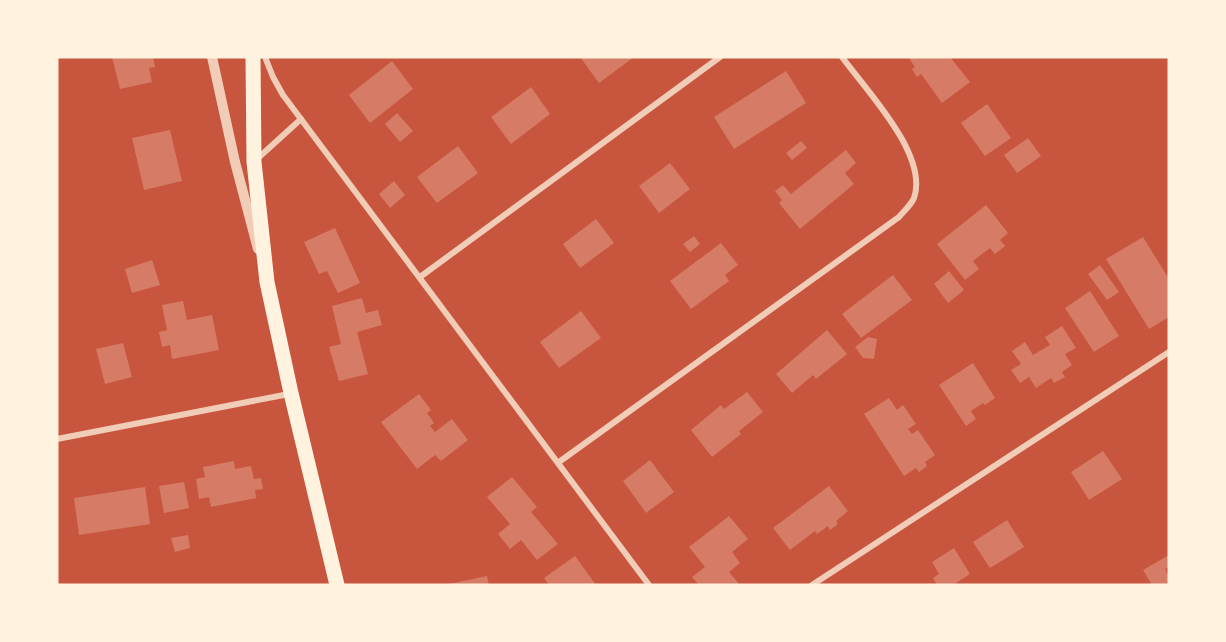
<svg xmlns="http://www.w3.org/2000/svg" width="1226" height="642" font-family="'Fira Sans',sans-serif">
	<rect width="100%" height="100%" fill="#c8553d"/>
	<!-- building -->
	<g fill="#d67c66">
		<path d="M 112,57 L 153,57 L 155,67 L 149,68 L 152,82 L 120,89 Z"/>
		<path d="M 580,57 L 634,57 L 599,83 Z"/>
		<path d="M 908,57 L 950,57 L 970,82 L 942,103 L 921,74 L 917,77 L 912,69 L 915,67 Z"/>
		<path d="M 392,61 L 413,89 L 370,123 L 349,95 Z"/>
		<path d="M 786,71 L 806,103 L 734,149 L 714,117 Z"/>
		<path d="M 531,87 L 550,114 L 511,144 L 491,117 Z"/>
		<path d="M 987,104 L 1011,138 L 985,156 L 961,123 Z"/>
		<path d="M 397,113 L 413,131 L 400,142 L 385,124 Z"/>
		<path d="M 170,130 L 182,181 L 144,190 L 132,138 Z"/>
		<path d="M 1028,138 L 1041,156 L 1017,173 L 1004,155 Z"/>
		<path d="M 801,141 L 807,148 L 792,160 L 786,153 Z"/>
		<path d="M 458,146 L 478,173 L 437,203 L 417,177 Z"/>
		<path d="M 846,150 L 856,163 L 845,173 L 854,184 L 800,229 L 779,203 L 782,200 L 775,191 L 783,185 L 791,194 Z"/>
		<path d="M 670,163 L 690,189 L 659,213 L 639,186 Z"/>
		<path d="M 394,181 L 405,195 L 390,208 L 379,194 Z"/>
		<path d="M 986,205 L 1008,233 L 1000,240 L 1005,246 L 995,254 L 990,248 L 973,261 L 979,269 L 965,280 L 937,244 Z"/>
		<path d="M 596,219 L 614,243 L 580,268 L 563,244 Z"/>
		<path d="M 335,228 L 360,283 L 338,293 L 327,271 L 319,274 L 304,242 Z"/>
		<path d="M 694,236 L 700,244 L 690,252 L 683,244 Z"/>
		<path d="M 1143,237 L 1169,279 L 1169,317 L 1149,329 L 1106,259 Z"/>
		<path d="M 721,243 L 738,265 L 725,275 L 729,281 L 691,309 L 670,281 Z"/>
		<path d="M 152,260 L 160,285 L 132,293 L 125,269 Z"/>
		<path d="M 1100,265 L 1119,292 L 1107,300 L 1088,274 Z"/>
		<path d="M 949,271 L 964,290 L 948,303 L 934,284 Z"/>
		<path d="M 893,275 L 912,300 L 861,338 L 842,314 Z"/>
		<path d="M 1090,291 L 1119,336 L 1094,352 L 1065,308 Z"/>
		<path d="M 362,298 L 366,313 L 378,310 L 382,325 L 357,332 L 368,374 L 339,381 L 329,347 L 341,344 L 332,306 Z"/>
		<path d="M 183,301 L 187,320 L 212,315 L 219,350 L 172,359 L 170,345 L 162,347 L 159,332 L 167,330 L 162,305 Z"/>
		<path d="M 581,311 L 601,338 L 559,368 L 540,342 Z"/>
		<path d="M 1062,326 L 1076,348 L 1065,354 L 1072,365 L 1062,372 L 1065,377 L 1054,383 L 1051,378 L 1036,388 L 1029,377 L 1020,383 L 1011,370 L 1021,364 L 1012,351 L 1025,342 L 1033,355 L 1050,345 L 1045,337 Z"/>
		<path d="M 827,330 L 847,354 L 816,379 L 813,375 L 792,393 L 776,374 Z"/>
		<path d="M 868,337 L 877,339 L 874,359 L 863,358 L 855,347 Z"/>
		<path d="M 123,343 L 132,377 L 105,384 L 96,349 Z"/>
		<path d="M 973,363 L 995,398 L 985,405 L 983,403 L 971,411 L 976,419 L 966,426 L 939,385 Z"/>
		<path d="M 747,392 L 763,412 L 739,431 L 741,434 L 712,457 L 691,430 L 721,405 L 724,409 Z"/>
		<path d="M 419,394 L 431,410 L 427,413 L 434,423 L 430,426 L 435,432 L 452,419 L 468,440 L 441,461 L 435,455 L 417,469 L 381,422 Z"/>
		<path d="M 889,398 L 897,410 L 903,405 L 916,424 L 908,429 L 912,434 L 918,430 L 935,455 L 925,462 L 927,466 L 919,472 L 916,468 L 904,476 L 864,414 Z"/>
		<path d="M 1103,451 L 1122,479 L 1089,500 L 1071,472 Z"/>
		<path d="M 650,460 L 674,492 L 646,513 L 623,481 Z"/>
		<path d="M 234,461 L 235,469 L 251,466 L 254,479 L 261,478 L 263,489 L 255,490 L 256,498 L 211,507 L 209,497 L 199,499 L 196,479 L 205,477 L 203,467 Z"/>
		<path d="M 512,477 L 537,507 L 531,512 L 558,544 L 537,560 L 521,540 L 510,549 L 498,534 L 510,524 L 487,497 Z"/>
		<path d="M 184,482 L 189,508 L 164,513 L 159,486 Z"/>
		<path d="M 829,486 L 848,511 L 836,521 L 838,524 L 830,530 L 828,526 L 817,534 L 815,531 L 790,550 L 773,528 Z"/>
		<path d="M 145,487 L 150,524 L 79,535 L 74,498 Z"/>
		<path d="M 729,516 L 748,539 L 732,552 L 740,563 L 729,572 L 740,585 L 699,585 L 692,577 L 705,567 L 689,547 Z"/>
		<path d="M 1007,520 L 1024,547 L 990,568 L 973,542 Z"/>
		<path d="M 188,535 L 190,548 L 175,552 L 171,538 Z"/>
		<path d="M 954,548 L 970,574 L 953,585 L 937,585 L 933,578 L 939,574 L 932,562 Z"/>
		<path d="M 1169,555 L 1169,567 L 1165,569 L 1169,577 L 1169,585 L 1152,585 L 1143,570 Z"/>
		<path d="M 575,556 L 596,585 L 549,585 L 544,578 Z"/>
		<path d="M 487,576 L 489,585 L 449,585 L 449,584 Z"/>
	</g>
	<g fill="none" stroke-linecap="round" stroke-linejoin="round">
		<!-- minor -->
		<g stroke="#f1ccb7" stroke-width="6">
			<path d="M 265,57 L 273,77 L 283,95 L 649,585"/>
			<path d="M 257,159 L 301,119"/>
			<path d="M 420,277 L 720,57"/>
			<path d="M 57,439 L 289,394"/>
			<path d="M 559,462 L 899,217 C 904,211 911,205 914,198 C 929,155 866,90 842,57"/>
			<path d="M 812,585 L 1169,352"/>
		</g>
		<!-- tertiary -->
		<path stroke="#f1ccb7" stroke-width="10" d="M 212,57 L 235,162 L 258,249"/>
		<!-- primary -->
		<path stroke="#fff3e0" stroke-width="15" d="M 253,57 L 254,162 L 267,282 L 291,393 L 337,585"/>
	</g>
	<!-- border -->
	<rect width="1226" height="642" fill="none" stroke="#fff3e0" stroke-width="117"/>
</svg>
